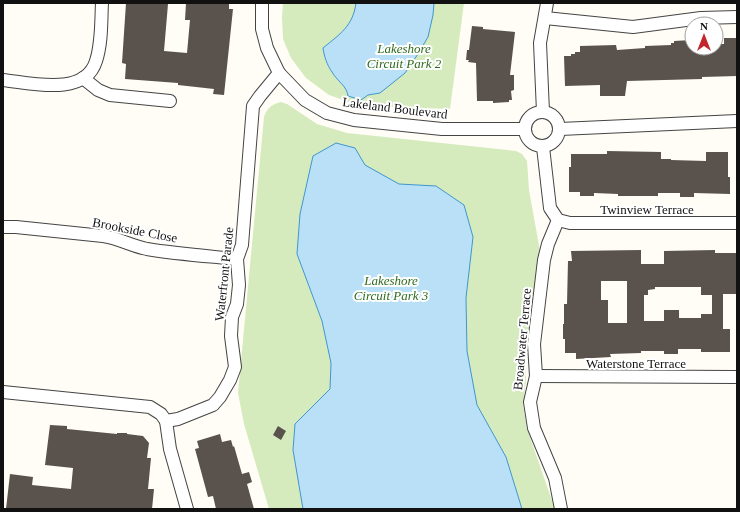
<svg xmlns="http://www.w3.org/2000/svg" width="740" height="512" font-family="Georgia,serif">
	<rect width="100%" height="100%" fill="#fffdf5"/>
	<!-- green -->
	<g fill="#d5ebbd">
		<path d="M 283,3 L 464,3 L 450,109 L 369,106 L 349,102 L 329,95 L 306,78 L 291,58 L 283,39 L 282,17 Z"/>
		<path d="M 281,102 L 287,104 L 317,124 L 347,133 L 516,151 L 522,154 L 527,161 L 529,190 L 540,251 L 526,348 L 526,381 L 523,404 L 527,429 L 555,509 L 269,509 L 244,424 L 238,393 L 264,117 C 267,108 272,104 281,102 Z"/>
	</g>
	<!-- water -->
	<g fill="#b9e0f7" stroke="#3f96cf">
		<path d="M 356,3 L 434,3 L 433,15 L 428,37 L 418,54 L 405,73 L 380,93 L 368,95 L 361,100 L 348,96 C 347,86 337,81 332,72 C 327,65 324,56 323,48 C 340,34 353,26 356,3 Z"/>
		<path d="M 336,143 L 355,148 L 365,165 L 399,184 L 436,186 L 464,205 L 473,237 L 466,298 L 467,351 L 477,405 L 506,457 L 522,509 L 303,509 L 293,450 L 295,424 L 330,389 L 331,363 L 322,321 L 297,254 L 300,214 L 313,156 Z"/>
	</g>
	<!-- building -->
	<g fill="#5a524d" fill-rule="evenodd">
		<path d="M 126,3 L 168,4 L 164,51 L 187,53 L 190,20 L 185,20 L 186,3 L 229,3 L 229,9 L 233,9 L 224,95 L 213,94 L 214,89 L 178,85 L 178,83 L 125,79 L 126,64 L 122,63 Z"/>
		<path d="M 472,26 L 483,27 L 483,29 L 515,32 L 510,75 L 514,75 L 514,90 L 511,91 L 512,100 L 509,100 L 509,102 L 493,103 L 493,101 L 477,101 L 476,63 L 468,62 L 469,60 L 466,60 L 467,50 L 469,50 Z"/>
		<path d="M 724,38 L 737,38 L 737,76 L 702,77 L 702,79 L 627,81 L 625,96 L 600,96 L 600,85 L 565,86 L 564,56 L 571,56 L 571,54 L 575,54 L 575,52 L 580,52 L 580,46 L 616,45 L 617,50 L 645,48 L 645,46 L 671,45 L 671,43 L 674,43 L 674,41 L 692,40 L 692,48 L 716,48 L 716,44 L 724,44 Z"/>
		<path d="M 607,151 L 661,152 L 661,159 L 671,159 L 671,160 L 706,161 L 706,152 L 728,152 L 728,177 L 730,177 L 730,194 L 694,193 L 694,197 L 680,197 L 680,193 L 658,193 L 658,196 L 618,196 L 618,194 L 594,193 L 594,196 L 580,196 L 580,192 L 569,192 L 569,167 L 571,167 L 571,154 L 607,154 Z"/>
		<path d="M 641,250 L 641,264 L 664,264 L 664,251 L 715,250 L 715,253 L 737,253 L 737,294 L 723,294 L 723,329 L 730,329 L 730,352 L 701,352 L 701,349 L 678,349 L 678,354 L 664,354 L 664,351 L 641,351 L 641,353 L 610,354 L 611,357 L 576,359 L 576,353 L 565,353 L 565,339 L 563,339 L 563,324 L 564,324 L 564,304 L 567,304 L 568,261 L 572,261 L 571,251 ZM 601,281 L 627,281 L 627,323 L 608,323 L 608,300 L 601,300 ZM 655,287 L 701,287 L 701,295 L 712,295 L 712,314 L 701,314 L 701,318 L 679,318 L 679,310 L 664,310 L 664,321 L 644,321 L 644,295 L 648,295 L 648,290 L 655,289 Z"/>
		<path d="M 50,425 L 67,426 L 67,429 L 117,434 L 117,433 L 127,433 L 127,434 L 143,436 L 149,443 L 147,458 L 151,458 L 148,489 L 154,489 L 152,509 L 6,509 L 10,474 L 33,477 L 32,485 L 71,489 L 73,468 L 45,465 Z"/>
		<path d="M 278,426 L 286,431 L 281,440 L 273,435 Z"/>
		<path d="M 220,434 L 222,442 L 231,440 L 233,447 L 234,446 L 242,474 L 249,472 L 252,482 L 247,484 L 254,509 L 216,509 L 213,496 L 208,497 L 195,449 L 199,448 L 197,441 Z"/>
	</g>
	<g fill="none" stroke-linecap="round" stroke-linejoin="round">
		<!-- minor casing -->
		<g stroke="#444" stroke-width="14">
			<g id="minor">
				<path d="M 262,3 L 262,29 L 267,48 L 279,73 L 305,100 L 327,113 L 354,120 L 442,129 L 525,129"/>
				<path d="M 545,18 L 633,27 L 701,18 L 737,17"/>
				<path d="M 83,78 L 98,90 L 110,95 L 170,101"/>
				<path d="M 3,80 C 31,83 85,97 96,61 C 102,43 101,22 102,3"/>
				<circle cx="542" cy="129" r="17"/>
				<path d="M 543,112 L 540,43 L 547,3"/>
				<path d="M 560,129 L 737,121"/>
				<path d="M 543,147 L 550,208 L 558,220"/>
				<path d="M 558,220 L 548,244 L 544,260 L 534,344 L 536,376 L 530,402 L 534,428 L 555,478 L 561,509"/>
				<path d="M 558,220 L 570,223 L 737,223"/>
				<path d="M 3,227 L 16,227 L 103,236 C 118,238 132,246 147,249 C 177,254 207,256 237,259"/>
				<path d="M 536,376 L 737,377"/>
				<path d="M 3,392 L 150,407 L 161,414 L 166,421 L 178,419 L 213,405 L 220,397 L 230,380 L 235,367 L 231,336 L 232,317 L 237,304 L 239,285 L 237,259 L 242,245 L 253,106 L 260,96 L 279,73"/>
				<path d="M 166,421 L 170,449 L 187,509"/>
			</g>
		</g>
		<!-- minor -->
		<use href="#minor" stroke="#fff" stroke-width="12"/>
	</g>
	<g text-anchor="middle" dominant-baseline="central" stroke-width="4" stroke-linejoin="round" paint-order="stroke">
		<!-- park labels -->
		<g font-size="13" font-style="italic" fill="#2f6b1f" stroke="#fff">
			<text x="404" y="48">Lakeshore<tspan x="404" dy="15">Circuit Park 2</tspan></text>
			<text x="391" y="280">Lakeshore<tspan x="391" dy="15">Circuit Park 3</tspan></text>
		</g>
		<!-- street labels -->
		<g font-size="13" fill="#111" stroke="#fff">
			<text transform="translate(395 108) rotate(7)">Lakeland Boulevard</text>
			<text x="647" y="209">Twinview Terrace</text>
			<text transform="translate(135 230) rotate(11)">Brookside Close</text>
			<text transform="translate(224 274) rotate(-84)">Waterfront Parade</text>
			<text transform="translate(522 339) rotate(-85)">Broadwater Terrace</text>
			<text x="636" y="363">Waterstone Terrace</text>
		</g>
	</g>
	<!-- border -->
	<rect width="740" height="512" fill="none" stroke="#111111" stroke-width="8"/>
	<!-- north arrow -->
	<g transform="translate(704 36)"><circle r="19" fill="#ffffff" stroke="#a0a0a0"/>
	<path d="M0-3L7 15L0 10L-7 15Z" fill="#c4262e"/>
	<text y="-6" font-size="11" font-weight="bold" text-anchor="middle" fill="#111111">N</text>
	</g>
</svg>
